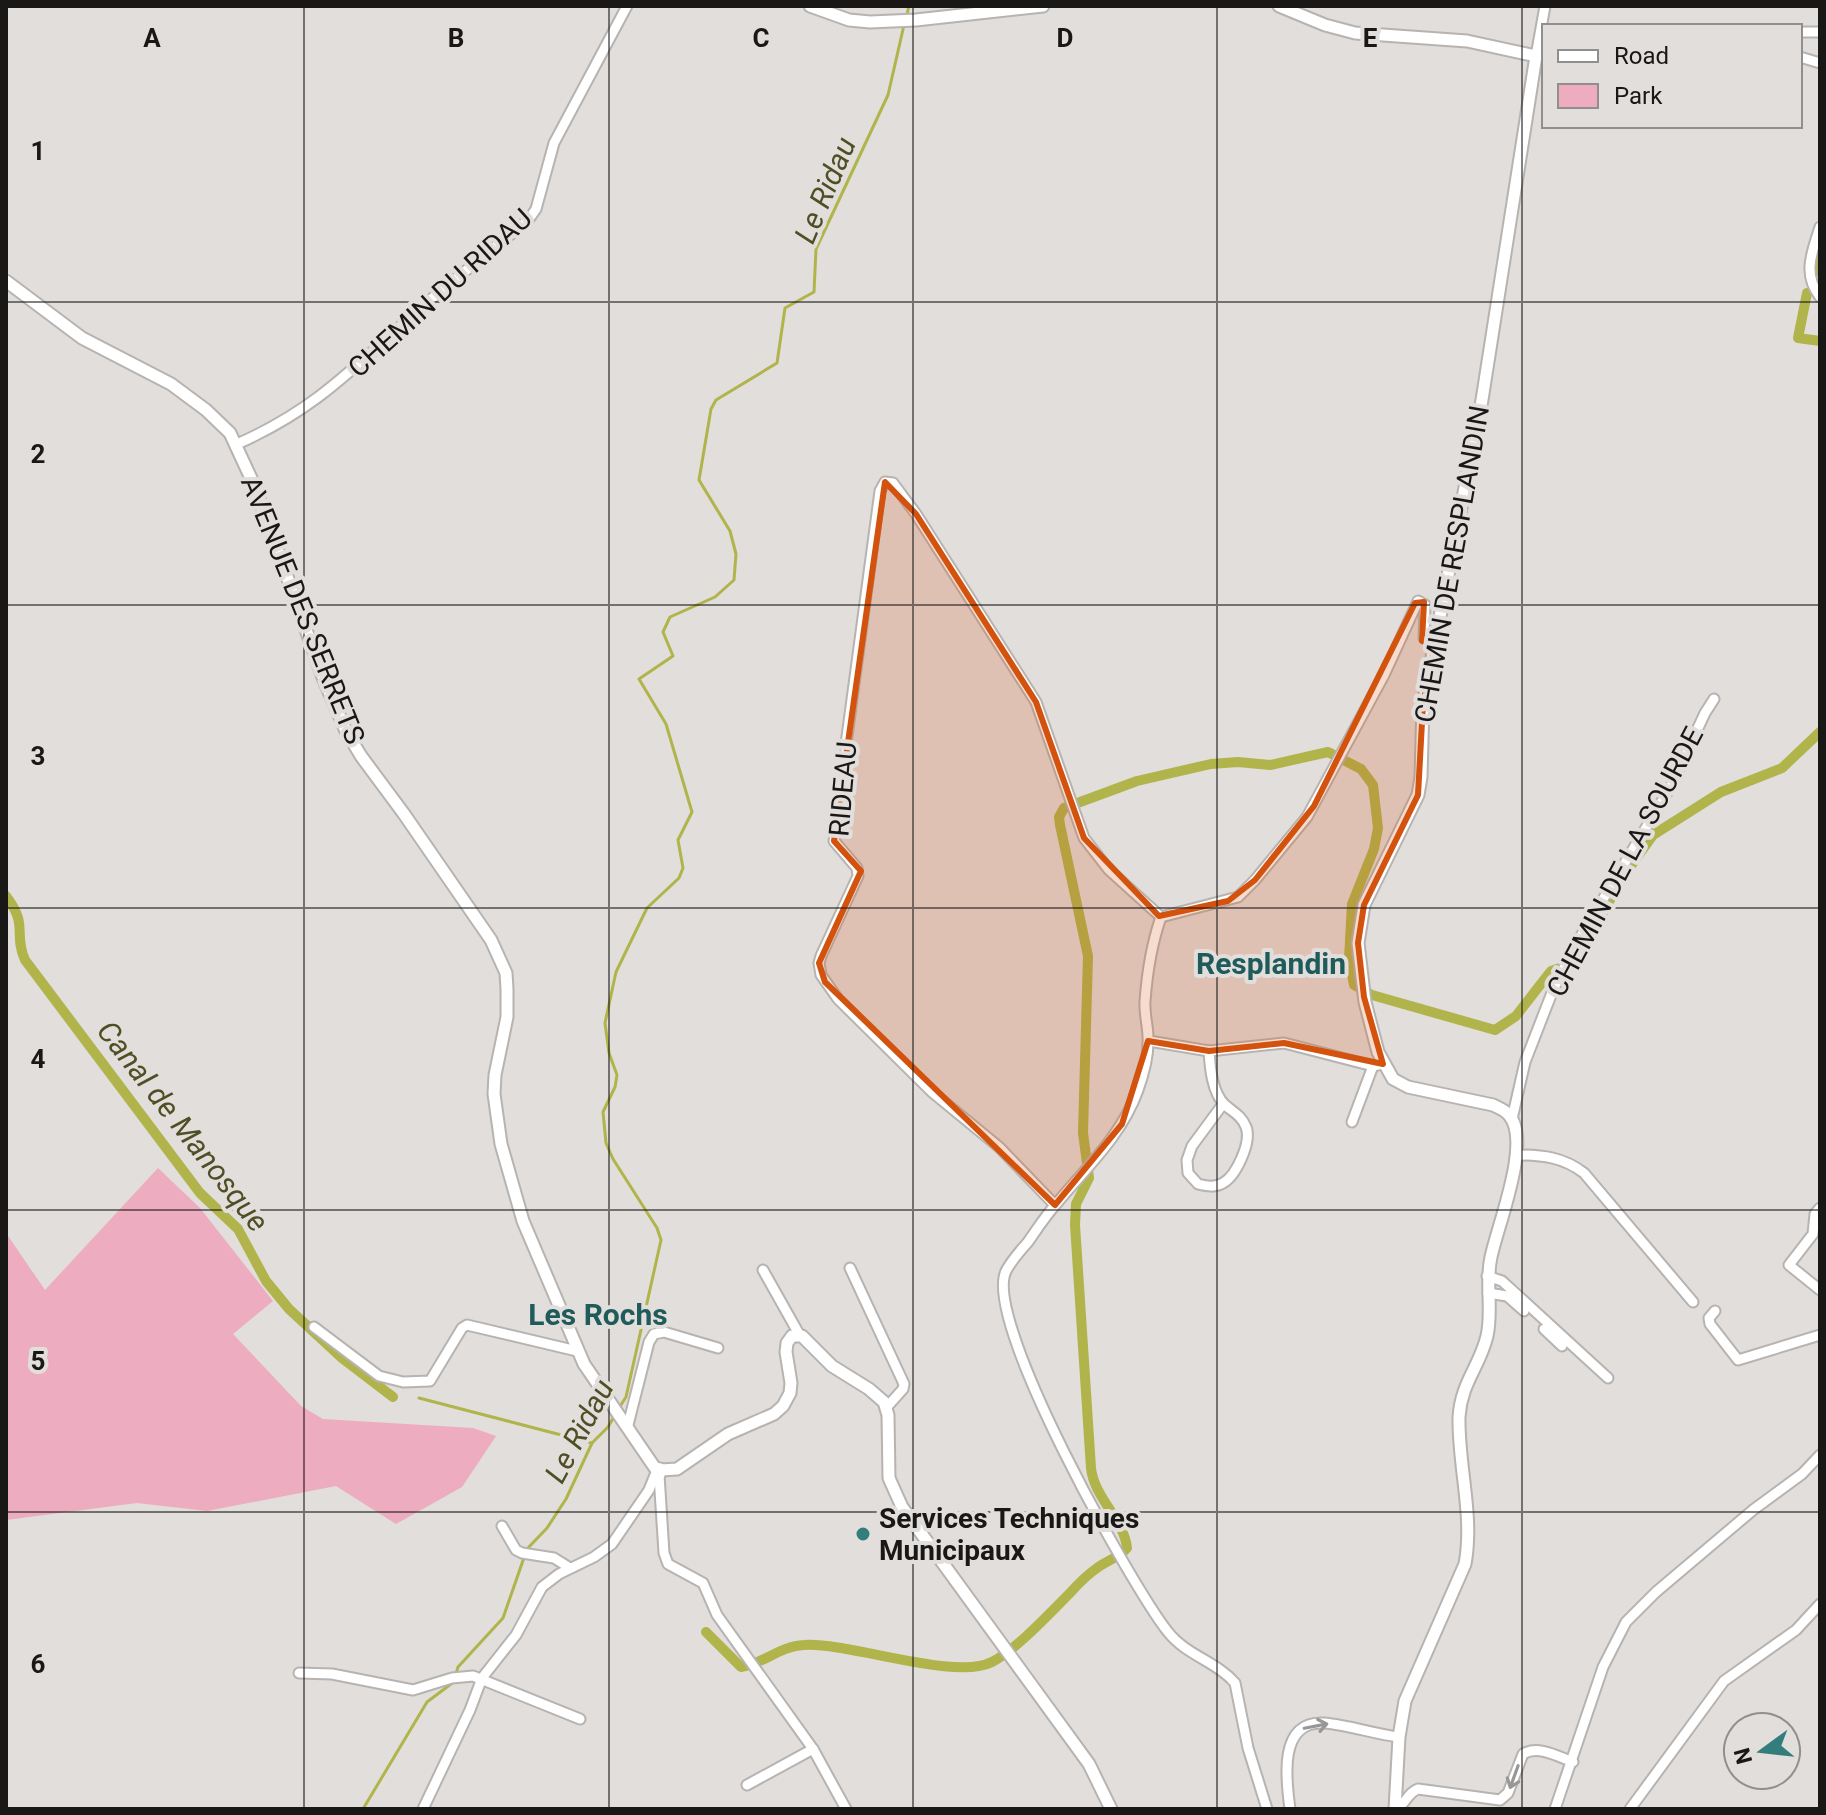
<svg xmlns="http://www.w3.org/2000/svg" width="1826" height="1815" font-family="Roboto,sans-serif">
	<rect width="100%" height="100%" fill="#e1dedc"/>
	<!-- green -->
	<path fill="#edacc0" d="M 158,1168 L 200,1208 L 273,1301 L 233,1334 L 301,1406 L 323,1419 L 473,1428 L 496,1436 L 462,1487 L 396,1524 L 336,1486 L 207,1511 L 137,1503 L 6,1520 L 6,1233 L 45,1290 Z"/>
	<g fill="none" stroke-linecap="round" stroke-linejoin="round">
		<!-- stream -->
		<g stroke="#b0b44b" stroke-width="3">
			<path d="M 906,18 L 909,6"/>
			<path d="M 419,1398 L 592,1443"/>
			<path d="M 619,1408 L 626,1397 L 661,1240 L 657,1228 L 613,1159 L 606,1143 L 603,1112 L 615,1087 L 617,1075 L 609,1053 L 605,1023 L 616,972 L 647,908 L 679,878 L 683,868 L 678,840 L 692,812 L 666,724 L 639,679 L 673,656 L 663,632 L 670,617 L 715,597 L 734,580 L 736,554 L 730,531 L 699,480 L 711,409 L 716,400 L 777,363 L 785,308 L 814,292 L 816,249 L 888,95 L 904,25"/>
			<path d="M 456,1674 L 458,1667 L 503,1618 L 527,1549 L 547,1528 L 566,1499 L 592,1443 L 608,1427 L 615,1415"/>
			<path d="M 363,1809 L 427,1702 L 455,1681"/>
		</g>
		<!-- canal -->
		<g stroke="#b0b44b" stroke-width="10">
			<path d="M 1814,273 L 1820,251"/>
			<path d="M 1807,293 L 1798,338 L 1820,341"/>
			<path d="M 6,896 C 29,926 13,933 25,960 L 200,1193 L 238,1229 L 266,1281 L 289,1309 L 342,1358 L 393,1397"/>
			<path d="M 706,1632 L 741,1667 C 763,1664 780,1646 804,1645 C 849,1642 955,1681 992,1662 C 1017,1649 1050,1613 1070,1593 C 1078,1584 1087,1575 1097,1568 C 1106,1561 1120,1557 1127,1548 C 1124,1519 1094,1498 1091,1468 L 1075,1225 L 1076,1204 L 1089,1178 L 1083,1133 L 1088,956 L 1060,825 L 1059,817 L 1064,808 L 1137,781 L 1211,764 L 1238,762 L 1270,765 L 1328,752 L 1361,769 L 1373,785 L 1378,828 L 1374,849 L 1352,904 L 1349,959 L 1354,985 L 1372,995 L 1495,1030 L 1516,1016 L 1551,971 L 1575,963 L 1622,878 L 1653,835 L 1721,792 L 1782,768 L 1820,732"/>
		</g>
		<!-- minor casing -->
		<g stroke="#b6b3b1" stroke-width="13">
			<g id="minor">
				<path d="M 1800,32 L 1820,32"/>
				<path d="M 1544,56 L 1536,56 L 1545,6"/>
				<path d="M 1800,57 L 1820,63"/>
				<path d="M 1820,227 C 1812,252 1802,274 1820,297"/>
				<path d="M 237,444 C 315,410 353,368 415,313 C 452,280 492,251 529,219 L 536,209 L 554,143 L 627,6"/>
				<path d="M 1161,917 L 1238,897 L 1255,880 L 1307,817 L 1384,675 L 1418,601 L 1425,605 L 1424,638 L 1435,645"/>
				<path d="M 1149,1041 L 1209,1051 L 1284,1043 L 1373,1066 L 1383,1064"/>
				<path d="M 1209,1051 C 1210,1067 1212,1093 1225,1105 C 1233,1112 1242,1116 1246,1127 C 1252,1142 1236,1176 1223,1183 C 1215,1188 1206,1186 1198,1184 L 1188,1173 L 1187,1160 L 1192,1146 L 1223,1104"/>
				<path d="M 1512,1119 L 1525,1062 L 1553,990 L 1575,946 L 1671,786 L 1705,713 L 1714,699"/>
				<path d="M 1352,1122 L 1373,1066"/>
				<path d="M 1517,1155 C 1543,1155 1563,1157 1584,1173 L 1693,1302"/>
				<path d="M 1055,1205 L 999,1147 L 932,1092 L 838,999 L 821,975 L 819,963 L 821,956 L 858,876 L 857,868 L 834,841 L 846,778 L 846,744 L 880,491 L 885,482 L 893,483 L 916,514 L 1036,702 L 1084,838 L 1109,870 L 1161,917 C 1152,943 1147,974 1145,1001 C 1144,1015 1149,1029 1148,1043 C 1148,1057 1143,1076 1138,1090 C 1122,1135 1087,1167 1057,1203 C 1046,1215 1037,1229 1028,1242 C 1020,1251 1011,1261 1006,1271 C 982,1320 1131,1585 1168,1632 C 1186,1655 1217,1662 1235,1683 L 1248,1748 L 1267,1809"/>
				<path d="M 1820,1208 L 1815,1214 L 1813,1234 L 1789,1265 L 1820,1290"/>
				<path d="M 850,1268 L 904,1384 L 903,1389 L 886,1408"/>
				<path d="M 763,1270 L 799,1334"/>
				<path d="M 1487,1276 L 1502,1281 L 1608,1378"/>
				<path d="M 1488,1293 L 1507,1296 L 1524,1311"/>
				<path d="M 1715,1311 L 1709,1318 L 1710,1324 L 1738,1360 L 1820,1335"/>
				<path d="M 314,1327 L 379,1376 L 403,1382 L 430,1381 L 462,1328 L 467,1325 L 577,1351"/>
				<path d="M 1544,1329 L 1562,1346"/>
				<path d="M 628,1425 L 649,1342 L 654,1334 L 664,1332 L 718,1348"/>
				<path d="M 659,1475 L 664,1553 L 668,1564 L 703,1583 L 717,1615 L 813,1749 L 846,1809"/>
				<path d="M 502,1526 L 516,1550 L 522,1553 L 554,1558 L 570,1568"/>
				<path d="M 299,1673 L 332,1674 L 413,1690 L 452,1678 L 473,1676 L 580,1719"/>
				<path d="M 747,1785 L 813,1749"/>
				<path d="M 423,1809 L 470,1710 L 482,1678 L 516,1635 L 542,1587 L 559,1574 L 594,1557 L 612,1544 L 649,1490 L 655,1475"/>
				<path d="M 1290,1809 C 1286,1780 1278,1720 1324,1723 C 1349,1725 1374,1734 1399,1737"/>
				<path d="M 1396,1809 C 1406,1804 1407,1793 1418,1789 L 1500,1800 L 1508,1793 L 1523,1754 C 1538,1745 1557,1756 1573,1762"/>
				<path d="M 1555,1809 L 1603,1667 L 1626,1622 L 1656,1592 L 1753,1510 L 1802,1474 L 1820,1455"/>
				<path d="M 1630,1809 L 1724,1681 L 1796,1630 L 1820,1604"/>
			</g>
		</g>
		<!-- tertiary casing -->
		<g stroke="#b6b3b1" stroke-width="15">
			<g id="tertiary">
				<path d="M 810,6 L 849,20 L 870,22 L 916,20 L 1043,6"/>
				<path d="M 1279,6 L 1325,25 L 1355,33 L 1467,41 L 1536,56 L 1482,400 L 1423,704 L 1421,777 L 1418,795 L 1364,905 L 1358,943 L 1365,1002 L 1378,1052 L 1393,1079 L 1408,1087 L 1493,1105 C 1499,1108 1505,1110 1509,1115 C 1532,1141 1498,1224 1491,1257 C 1485,1283 1493,1310 1487,1336 C 1480,1366 1461,1383 1459,1417 C 1458,1465 1474,1516 1465,1564 L 1405,1701 L 1399,1737 L 1395,1809"/>
				<path d="M 6,281 L 82,338 L 171,384 L 206,410 L 230,433 L 255,487 L 324,680 L 346,731 L 361,756 L 404,814 L 491,940 L 506,973 L 507,989 L 507,1017 L 495,1075 L 494,1094 L 501,1144 L 523,1221 L 584,1364 L 655,1468 L 660,1469 L 659,1475"/>
				<path d="M 661,1470 L 677,1469 L 728,1434 L 774,1414 L 783,1406 L 790,1393 L 791,1383 L 786,1352 L 787,1343 L 792,1336 L 802,1336 L 832,1366 L 869,1389 L 884,1402 L 888,1415 L 889,1478 L 902,1507 L 1089,1764 L 1111,1809"/>
			</g>
		</g>
		<!-- minor -->
		<use href="#minor" stroke="#fff" stroke-width="9"/>
		<!-- tertiary -->
		<use href="#tertiary" stroke="#fff" stroke-width="11"/>
	</g>
	<!-- one-way arrows -->
	<defs><path id="oneway-shaft" d="M-6 0H5M1.5-3L5.5 0L1.5 3" fill="none" stroke-width="1.6" stroke-linecap="round" stroke-linejoin="round" transform="scale(2)"/></defs>
	<g stroke="#989797">
		<use href="#oneway-shaft" transform="translate(1316 1726) rotate(-11)"/>
		<use href="#oneway-shaft" transform="translate(1514 1777) rotate(110)"/>
	</g>
	<!-- marked area -->
	<path fill="#d3520d" fill-opacity="0.2" stroke="#d3520d" stroke-width="6" stroke-linejoin="round" d="M 885,482 L 916,514 L 1036,702 L 1084,838 L 1159,916 L 1228,901 L 1255,880 L 1314,806 L 1415,603 L 1424,602 L 1422,641 L 1435,645 L 1423,704 L 1418,795 L 1364,905 L 1358,943 L 1364,997 L 1383,1064 L 1284,1043 L 1209,1051 L 1148,1041 L 1122,1124 L 1055,1205 L 825,982 L 819,963 L 861,871 L 834,841 Z"/>
	<!-- grid -->
	<path fill="none" stroke="#191817" stroke-width="2" stroke-opacity="0.55" d="M 304,6 L 304,1809M 609,6 L 609,1809M 913,6 L 913,1809M 1217,6 L 1217,1809M 1522,6 L 1522,1809M 6,302 L 1820,302M 6,605 L 1820,605M 6,908 L 1820,908M 6,1210 L 1820,1210M 6,1512 L 1820,1512"/>
	<!-- markers -->
	<circle fill="#347d7d" stroke="#e1dedc" stroke-width="3" cx="863" cy="1534" r="8"/>
	<g text-anchor="middle" dominant-baseline="central" stroke-width="8" stroke-linejoin="round" paint-order="stroke">
		<!-- street labels -->
		<g font-size="28" fill="#191817" stroke="#e1dedc">
			<text transform="translate(440 293) rotate(-42)">CHEMIN DU RIDAU</text>
			<text transform="translate(1452 564) rotate(-80)">CHEMIN DE RESPLANDIN</text>
			<text transform="translate(303 610) rotate(68)">AVENUE DES SERRETS</text>
			<text transform="translate(843 789) rotate(-85)">RIDEAU</text>
			<text transform="translate(1625 862) rotate(-62)">CHEMIN DE LA SOURDE</text>
		</g>
		<!-- poi labels -->
		<g font-size="28" font-weight="bold" fill="#191817" stroke="#e1dedc" text-anchor="start">
			<text x="879" y="1518">Services Techniques<tspan x="879" dy="32">Municipaux</tspan></text>
		</g>
		<!-- water labels -->
		<g font-size="30" font-style="italic" fill="#4e4f24" stroke="#e1dedc">
			<text transform="translate(825 190) rotate(-67)">Le Ridau</text>
			<text transform="translate(183 1126) rotate(52)">Canal de Manosque</text>
			<text transform="translate(579 1431) rotate(-62)">Le Ridau</text>
		</g>
		<!-- neighbourhood labels -->
		<g font-size="30" font-weight="bold" fill="#205b5b" stroke="#e1dedc">
			<text x="1271" y="963">Resplandin</text>
			<text x="598" y="1314">Les Rochs</text>
		</g>
	</g>
	<g font-size="26" text-anchor="middle" font-weight="bold" fill="#191817" stroke="#e1dedc" stroke-width="8" stroke-linejoin="round" paint-order="stroke">
		<text x="152" y="47">A</text>
		<text x="456" y="47">B</text>
		<text x="761" y="47">C</text>
		<text x="1065" y="47">D</text>
		<text x="1370" y="47">E</text>
		<text x="38" y="160">1</text>
		<text x="38" y="463">2</text>
		<text x="38" y="765">3</text>
		<text x="38" y="1068">4</text>
		<text x="38" y="1370">5</text>
		<text x="38" y="1673">6</text>
	</g>
	<!-- border -->
	<rect width="1826" height="1815" fill="none" stroke="#191817" stroke-width="16"/>
	<!-- legend -->
	<rect x="1542" y="24" width="260" height="104" fill="#e1dedc" stroke="#918f8d" stroke-width="2"/>
	<rect x="1558" y="50" width="40" height="12" fill="#ffffff" stroke="#918f8d" stroke-width="2"/>
	<text x="1614" y="64" font-size="24" fill="#191817">Road</text>
	<rect x="1558" y="84" width="40" height="24" fill="#edacc0" stroke="#918f8d" stroke-width="2"/>
	<text x="1614" y="104" font-size="24" fill="#191817">Park</text>
	<!-- north arrow -->
	<g transform="translate(1762 1751) rotate(255)"><circle r="38" fill="#e1dedc" stroke="#918f8d" stroke-width="2"/>
	<path d="M0-6L14 30L0 20L-14 30Z" fill="#347d7d"/>
	<text y="-12" font-size="22" font-weight="bold" text-anchor="middle" fill="#191817">N</text>
	</g>
</svg>
